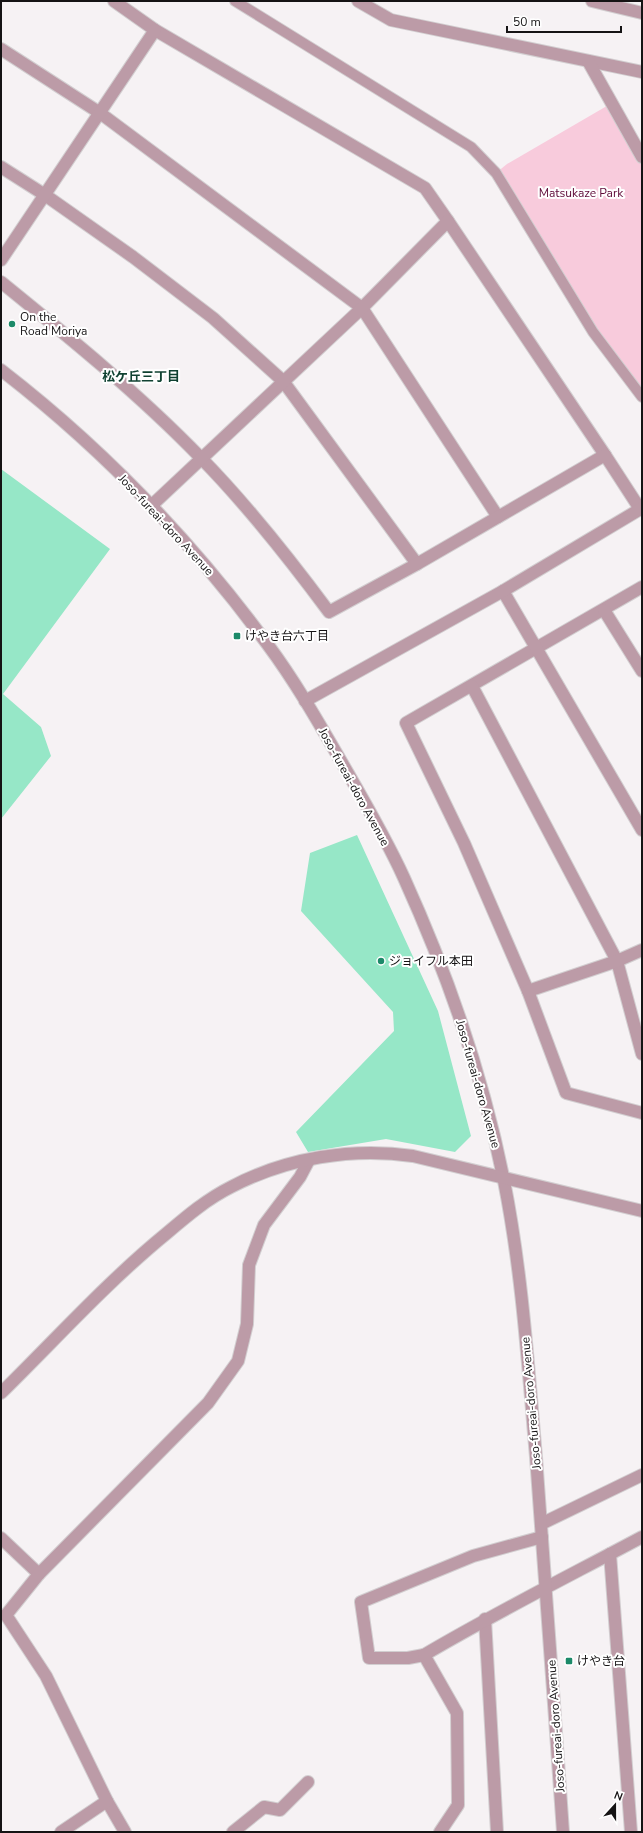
<svg xmlns="http://www.w3.org/2000/svg" width="643" height="1833" font-family="'Nunito Sans','Noto Sans JP',sans-serif">
	<rect width="100%" height="100%" fill="#f6f2f4"/>
	<!-- green -->
	<path fill="#f8cbdc" d="M 612,103 L 642,157 L 642,389 L 593,332 L 496,173 L 507,164 Z"/>
	<!-- building -->
	<g fill="#96e7c7">
		<path d="M 1,469 L 110,549 L 3,694 L 41,727 L 51,756 L 1,819 Z"/>
		<path d="M 357,835 L 438,1011 L 471,1136 L 455,1152 L 386,1139 L 308,1152 L 296,1132 L 394,1031 L 393,1012 L 301,911 L 310,853 Z"/>
	</g>
	<g fill="none" stroke-linecap="round" stroke-linejoin="round">
		<!-- pedestrian casing -->
		<g stroke="#d2ced0" stroke-width="12">
			<path id="pedestrian" d="M 235,1 L 471,147 L 496,173 L 593,332 L 642,397"/>
		</g>
		<!-- minor casing -->
		<g stroke="#d2ced0" stroke-width="14">
			<g id="minor">
				<path d="M 114,1 L 155,30 L 425,188 L 448,221 L 605,455"/>
				<path d="M 358,1 L 391,20 L 642,72"/>
				<path d="M 592,1 L 642,13"/>
				<path d="M 1,49 L 100,113 L 362,308 L 498,517"/>
				<path d="M 588,61 L 642,157"/>
				<path d="M 1,167 L 45,195 L 133,257 L 213,318 L 283,381 L 417,564"/>
				<path d="M 1,260 L 155,30"/>
				<path d="M 1,282 C 70,338 139,394 201,458 C 248,506 289,558 329,612 L 417,564 L 605,455 L 640,509"/>
				<path d="M 151,506 L 362,308 L 448,221"/>
				<path d="M 642,587 L 406,723 L 464,843 L 528,991 L 566,1093 L 642,1113"/>
				<path d="M 503,591 L 642,830"/>
				<path d="M 604,610 L 642,671"/>
				<path d="M 472,686 L 617,961 L 642,1054"/>
				<path d="M 528,991 L 617,961 L 642,950"/>
				<path d="M 541,1524 L 642,1475"/>
				<path d="M 1,1538 L 39,1574"/>
				<path d="M 610,1554 L 631,1832"/>
				<path d="M 485,1619 L 497,1832"/>
				<path d="M 424,1655 L 408,1658 L 369,1658 L 361,1602 L 473,1556 L 542,1537"/>
				<path d="M 107,1801 L 125,1832"/>
				<path d="M 61,1832 L 107,1801 L 46,1676 L 6,1615 L 39,1574 L 208,1403 L 238,1361 L 247,1324 L 249,1265 L 264,1225 L 300,1177 L 309,1160"/>
				<path d="M 233,1832 L 264,1807 L 280,1810 L 308,1782"/>
				<path d="M 440,1832 L 458,1805 L 457,1713 L 424,1655 C 495,1613 569,1576 642,1537"/>
			</g>
		</g>
		<!-- tertiary casing -->
		<g stroke="#d2ced0" stroke-width="14">
			<g id="tertiary">
				<path d="M 1,370 C 102,448 193,543 268,645 C 294,680 316,718 338,756 C 361,796 385,836 404,878 C 448,975 483,1076 504,1181 C 522,1271 528,1365 536,1457 C 546,1582 554,1707 563,1832"/>
				<path d="M 305,701 L 503,591 L 642,508"/>
				<path d="M 1,1393 C 56,1339 107,1282 167,1233 C 187,1216 207,1199 231,1187 C 286,1158 352,1147 413,1156 L 642,1211"/>
			</g>
		</g>
		<!-- pedestrian -->
		<use href="#pedestrian" stroke="#bc9ba7" stroke-width="10"/>
		<!-- minor -->
		<use href="#minor" stroke="#bc9ba7" stroke-width="12"/>
		<!-- tertiary -->
		<use href="#tertiary" stroke="#bc9ba7" stroke-width="12"/>
	</g>
	<!-- markers -->
	<g fill="#1c8a69" stroke="#fff" stroke-width="1.5">
		<circle cx="12" cy="324" r="4"/>
		<rect x="233" y="632" width="8" height="8" rx="2"/>
		<circle cx="381" cy="961" r="4"/>
		<rect x="565" y="1657" width="8" height="8" rx="2"/>
	</g>
	<g text-anchor="middle" dominant-baseline="central" stroke-width="4" stroke-linejoin="round" paint-order="stroke">
		<!-- park labels -->
		<g font-size="12" fill="#5e0a38" stroke="#fff">
			<text x="581" y="193">Matsukaze Park</text>
		</g>
		<!-- poi labels -->
		<g font-size="12" fill="#151314" stroke="#fff" text-anchor="start">
			<text x="20" y="317">On the<tspan x="20" dy="14">Road Moriya</tspan></text>
			<text x="245" y="636">けやき台六丁目</text>
			<text x="389" y="961">ジョイフル本田</text>
			<text x="577" y="1661">けやき台</text>
		</g>
		<!-- street labels -->
		<g font-size="12" fill="#151314" stroke="#fff">
			<text transform="translate(166 525) rotate(47)">Joso-fureai-doro Avenue</text>
			<text transform="translate(354 787) rotate(61)">Joso-fureai-doro Avenue</text>
			<text transform="translate(478 1084) rotate(74)">Joso-fureai-doro Avenue</text>
			<text transform="translate(531 1403) rotate(-95)">Joso-fureai-doro Avenue</text>
			<text transform="translate(556 1726) rotate(-94)">Joso-fureai-doro Avenue</text>
		</g>
		<!-- neighbourhood labels -->
		<g font-size="13" font-weight="bold" fill="#104232" stroke="#fff">
			<text x="141" y="377">松ケ丘三丁目</text>
		</g>
	</g>
	<!-- border -->
	<rect width="643" height="1833" fill="none" stroke="#151314" stroke-width="4"/>
	<!-- north arrow -->
	<g transform="translate(615 1805) rotate(21)" stroke="#ffffff" stroke-width="3" paint-order="stroke">
	<path d="M0-3L7 15L0 10L-7 15Z" fill="#151314"/>
	<text y="-6" font-size="11" font-weight="bold" text-anchor="middle" fill="#151314">N</text>
	</g>
	<!-- scale -->
	<path d="M507 26v6h114v-6" fill="none" stroke="#151314" stroke-width="2"/>
	<text x="513" y="26" font-size="12" fill="#151314" stroke="#ffffff" stroke-width="3" paint-order="stroke">50 m</text>
</svg>
